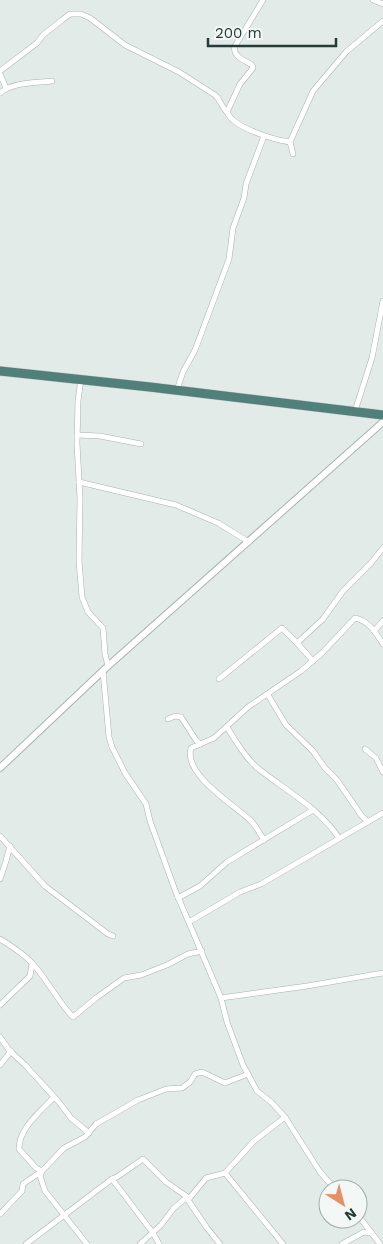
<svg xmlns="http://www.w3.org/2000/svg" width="383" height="1244" font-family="'Work Sans',sans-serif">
	<rect width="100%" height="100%" fill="#e3ebe8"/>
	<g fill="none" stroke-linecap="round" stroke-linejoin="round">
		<!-- minor casing -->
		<g stroke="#a6b3af" stroke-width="6">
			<g id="minor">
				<path d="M 263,0 L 235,46 C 232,56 244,60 252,65 L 253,68 L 240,84 L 227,112 C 233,128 275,140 290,142"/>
				<path d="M 373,0 L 383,4"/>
				<path d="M 0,71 L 37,43 L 43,35 L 62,20 L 70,14 L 81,14 L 90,18 L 125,45 L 179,72 L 215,95 C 221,100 221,107 227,112"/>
				<path d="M 0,74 L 6,88"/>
				<path d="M 0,93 C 13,82 35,83 52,81"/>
				<path d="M 293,154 L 290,142 L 313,91 L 346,52 L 383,21"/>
				<path d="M 81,379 L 78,401 L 77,443 L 80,499 L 79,561 L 82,597 L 88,612 L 103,628 L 105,654 L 108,666"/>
				<path d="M 177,390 L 183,372 L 195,350 L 229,259 L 233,228 L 244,198 L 246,184 L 264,136"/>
				<path d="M 355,411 L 372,358 L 383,301"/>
				<path d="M 77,435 L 100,436 L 141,444"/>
				<path d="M 79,482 L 176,505 L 218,523 L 249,542"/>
				<path d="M 374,631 L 383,621"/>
				<path d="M 313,661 L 297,643 L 323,619 L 343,591 L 371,563 L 383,548"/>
				<path d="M 103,671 L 109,737 L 112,747 L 125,773 L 146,804 L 150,821 L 175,890 L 221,998 L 227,1022 L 243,1065 L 257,1091 L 271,1102 L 285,1117 L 320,1172 L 335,1189"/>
				<path d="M 219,679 L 282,628 L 297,643"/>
				<path d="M 268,695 L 286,725 L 313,751 L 325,768 L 337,780 L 361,815 L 368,822"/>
				<path d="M 168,719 L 175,716 L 181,717 L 196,740 L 200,744"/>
				<path d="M 227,727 C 236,742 247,760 260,770 C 287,791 320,809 339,838"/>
				<path d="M 365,749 L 376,758 L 383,772"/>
				<path d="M 0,836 L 45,886 L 108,934 L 113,936"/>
				<path d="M 264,840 C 260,834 256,826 251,821 C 235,805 183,775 191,748 L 214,738 L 248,707 L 301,671 L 322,653 L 355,618 C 368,620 376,633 383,644"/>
				<path d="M 0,879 L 6,861 L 10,846"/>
				<path d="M 178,898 L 200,886 L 227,862 L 313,810"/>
				<path d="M 189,922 L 240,892 L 261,884 L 383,813"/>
				<path d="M 0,939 C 11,946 23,953 32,963 C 48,980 57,1001 73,1017 L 96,998 L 124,978 L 141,975 L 167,965 L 188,954 L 202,951"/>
				<path d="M 221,998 L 307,986 L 383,973"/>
				<path d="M 0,1005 L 30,976 L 32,964"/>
				<path d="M 0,1037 L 9,1050 L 25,1065 L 58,1101 L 71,1118 L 89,1133"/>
				<path d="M 0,1065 L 11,1051"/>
				<path d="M 54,1097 C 41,1112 19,1127 19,1149 L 36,1168 L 42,1171 L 40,1176 L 45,1191 L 87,1244"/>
				<path d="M 112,1179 L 153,1233 L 159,1244"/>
				<path d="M 0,1214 L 22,1191 L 23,1184 L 42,1171 L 64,1148 L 85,1137 L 96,1124 L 138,1100 L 166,1089 L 182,1088 L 190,1082 L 195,1074 L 202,1072 L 225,1083 L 248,1074"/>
				<path d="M 358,1215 L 380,1244"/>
				<path d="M 26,1244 L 112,1179 L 117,1177 L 143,1159 L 166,1182 L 186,1196"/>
				<path d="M 140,1244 L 161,1225 L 174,1208 L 187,1197"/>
				<path d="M 220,1244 L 207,1228 L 188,1200 L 206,1178 L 225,1173"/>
				<path d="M 283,1244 L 225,1173 L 254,1141 L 285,1117"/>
				<path d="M 342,1244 L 364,1232 L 371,1233"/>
			</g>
		</g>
		<!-- tertiary casing -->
		<g stroke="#a6b3af" stroke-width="8">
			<path id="tertiary" d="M 0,768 L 108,666 L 383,422"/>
		</g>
		<!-- trunk casing -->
		<g stroke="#c2c8c7" stroke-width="10">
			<path id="trunk" d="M 0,371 L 150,387 L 383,415"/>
		</g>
		<!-- minor -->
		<use href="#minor" stroke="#fff" stroke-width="5"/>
		<!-- tertiary -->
		<use href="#tertiary" stroke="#fff" stroke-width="6"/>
		<!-- trunk -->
		<use href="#trunk" stroke="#508079" stroke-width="9"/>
	</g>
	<!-- north arrow -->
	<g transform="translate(343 1204) rotate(144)"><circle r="24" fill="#f3f8f6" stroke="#a0acaa"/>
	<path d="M0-4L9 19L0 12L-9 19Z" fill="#e49168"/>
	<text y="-8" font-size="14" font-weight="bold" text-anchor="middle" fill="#243b37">N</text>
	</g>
	<!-- scale -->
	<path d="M208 38v8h128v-8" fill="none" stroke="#243b37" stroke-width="2.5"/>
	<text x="215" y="38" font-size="15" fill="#243b37" stroke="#f3f8f6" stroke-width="4" paint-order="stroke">200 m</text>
</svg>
